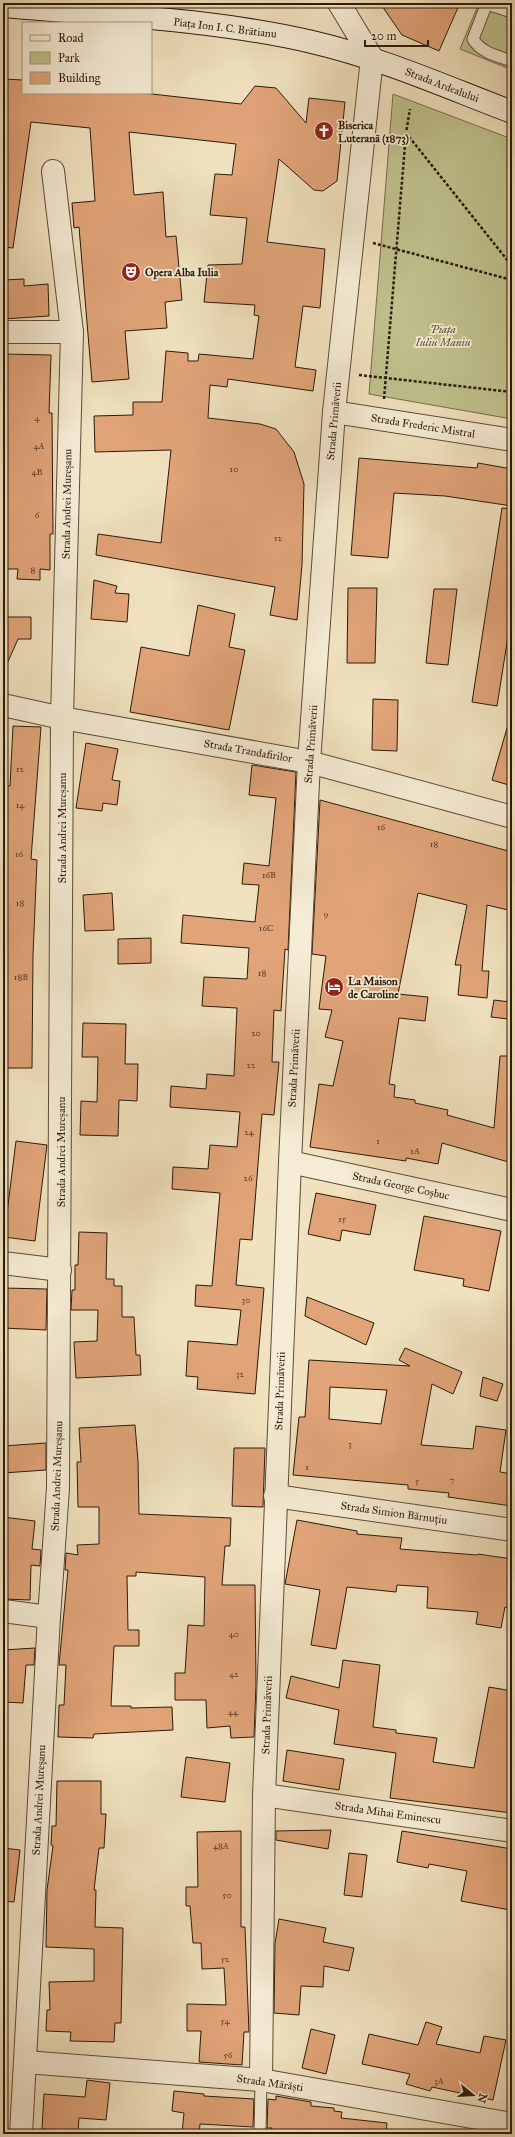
<svg xmlns="http://www.w3.org/2000/svg" width="515" height="2137" font-family="'IM FELL Great Primer',serif">
	<rect width="100%" height="100%" fill="#f1e2bf"/>
	<filter id="stains"><feTurbulence type="fractalNoise" baseFrequency=".005" numOctaves="4"/><feColorMatrix values="0 0 0 0 .2 0 0 0 0 .09 0 0 0 0 .02 0 0 0 .5 -.17"/></filter>
	<radialGradient id="worn" r=".72"><stop offset=".6" stop-color="#630" stop-opacity="0"/><stop offset="1" stop-color="#630" stop-opacity=".3"/></radialGradient>
	<!-- green -->
	<g fill="#c0c28e" stroke="#756e4c">
		<path d="M 479,3 L 512,3 L 512,70 L 460,49 Z"/>
		<path d="M 393,94 L 512,139 L 512,419 L 369,394 Z"/>
	</g>
	<!-- building -->
	<g fill="#e1a479" stroke="#2a1a09" fill-rule="evenodd">
		<path d="M 380,3 L 460,3 L 439,51 L 402,35 Z"/>
		<path d="M 3,79 L 23,80 L 23,93 L 143,93 L 241,104 L 255,86 L 276,88 L 306,123 L 309,98 L 345,102 L 337,181 L 323,191 L 314,190 L 279,159 L 267,242 L 325,249 L 320,308 L 303,306 L 295,367 L 316,370 L 313,391 L 228,379 L 227,387 L 210,385 L 208,418 L 260,424 L 276,429 L 294,452 L 304,484 L 302,565 L 297,620 L 270,615 L 275,587 L 96,555 L 98,534 L 161,543 L 171,450 L 95,452 L 94,416 L 133,415 L 133,402 L 162,402 L 166,351 L 188,353 L 188,361 L 198,361 L 199,354 L 253,359 L 259,316 L 254,315 L 255,305 L 204,302 L 208,265 L 242,264 L 247,218 L 210,215 L 215,174 L 232,175 L 236,144 L 129,132 L 134,195 L 163,192 L 166,237 L 176,236 L 182,300 L 165,302 L 167,328 L 125,331 L 129,379 L 92,382 L 79,227 L 74,228 L 72,203 L 95,201 L 90,128 L 31,122 L 13,248 L 3,247 Z"/>
		<path d="M 24,279 L 24,286 L 48,284 L 49,316 L 3,319 L 3,280 Z"/>
		<path d="M 3,354 L 51,355 L 49,413 L 52,413 L 53,534 L 50,534 L 50,570 L 40,569 L 40,580 L 17,579 L 18,569 L 3,569 L 6,405 L 3,405 Z"/>
		<path d="M 359,458 L 477,468 L 478,463 L 512,469 L 512,506 L 445,496 L 394,493 L 388,558 L 351,555 Z"/>
		<path d="M 502,508 L 512,509 L 512,611 L 497,706 L 472,702 Z"/>
		<path d="M 94,580 L 117,586 L 115,593 L 129,594 L 127,622 L 91,619 Z"/>
		<path d="M 348,588 L 377,588 L 375,663 L 347,663 Z"/>
		<path d="M 434,589 L 457,589 L 448,665 L 426,663 Z"/>
		<path d="M 198,605 L 235,614 L 229,647 L 245,650 L 229,730 L 130,712 L 141,647 L 189,656 Z"/>
		<path d="M 3,617 L 31,617 L 31,639 L 18,639 L 3,673 Z"/>
		<path d="M 373,699 L 398,700 L 397,751 L 372,750 Z"/>
		<path d="M 13,726 L 41,727 L 31,859 L 37,860 L 33,955 L 32,1068 L 3,1068 L 3,785 L 10,786 Z"/>
		<path d="M 507,728 L 512,729 L 512,786 L 492,780 Z"/>
		<path d="M 86,743 L 118,749 L 112,780 L 120,781 L 117,805 L 103,803 L 102,811 L 76,808 Z"/>
		<path d="M 252,765 L 296,772 L 288,950 L 285,949 L 281,1011 L 274,1010 L 272,1062 L 279,1062 L 274,1115 L 262,1114 L 252,1240 L 240,1239 L 236,1285 L 264,1288 L 255,1394 L 197,1389 L 198,1377 L 186,1376 L 188,1341 L 237,1345 L 241,1310 L 195,1306 L 196,1285 L 212,1286 L 220,1193 L 172,1189 L 173,1167 L 208,1169 L 210,1145 L 237,1147 L 240,1112 L 170,1107 L 171,1086 L 206,1089 L 207,1074 L 234,1076 L 237,1008 L 202,1006 L 204,977 L 247,979 L 249,948 L 181,943 L 183,915 L 255,922 L 259,885 L 242,884 L 244,863 L 269,866 L 276,798 L 249,795 Z"/>
		<path d="M 320,800 L 512,852 L 512,911 L 487,905 L 482,971 L 489,971 L 487,998 L 458,995 L 461,965 L 455,965 L 467,905 L 418,893 L 398,994 L 428,997 L 425,1021 L 399,1018 L 389,1084 L 395,1085 L 394,1097 L 415,1100 L 415,1103 L 448,1110 L 447,1115 L 494,1128 L 500,1056 L 512,1056 L 512,1163 L 442,1143 L 438,1164 L 406,1158 L 406,1161 L 310,1147 L 319,1084 L 333,1086 L 343,1041 L 325,1037 L 332,1010 L 319,1009 L 326,956 L 312,954 Z"/>
		<path d="M 112,893 L 114,930 L 85,931 L 83,895 Z"/>
		<path d="M 151,938 L 151,963 L 118,964 L 118,939 Z"/>
		<path d="M 494,1000 L 510,1002 L 508,1019 L 491,1017 Z"/>
		<path d="M 83,1023 L 126,1024 L 125,1064 L 138,1064 L 137,1101 L 119,1100 L 118,1136 L 80,1135 L 81,1101 L 97,1102 L 98,1057 L 82,1057 Z"/>
		<path d="M 16,1141 L 47,1145 L 35,1241 L 4,1237 Z"/>
		<path d="M 316,1193 L 376,1205 L 370,1235 L 342,1230 L 340,1241 L 308,1234 Z"/>
		<path d="M 424,1216 L 501,1231 L 489,1291 L 463,1286 L 464,1279 L 414,1270 Z"/>
		<path d="M 79,1232 L 107,1233 L 106,1279 L 114,1279 L 114,1286 L 122,1286 L 122,1317 L 134,1317 L 136,1355 L 140,1355 L 141,1375 L 76,1378 L 74,1342 L 97,1341 L 98,1310 L 71,1310 L 72,1290 L 75,1290 L 75,1265 L 78,1265 Z"/>
		<path d="M 3,1288 L 47,1289 L 46,1330 L 3,1328 Z"/>
		<path d="M 307,1297 L 374,1323 L 366,1345 L 305,1316 Z"/>
		<path d="M 405,1348 L 462,1372 L 453,1394 L 432,1384 L 421,1445 L 473,1449 L 476,1426 L 506,1430 L 500,1472 L 512,1474 L 512,1506 L 448,1497 L 449,1493 L 408,1489 L 408,1485 L 293,1475 L 299,1417 L 305,1417 L 309,1360 L 410,1366 L 399,1360 ZM 330,1387 L 387,1390 L 381,1424 L 329,1419 Z"/>
		<path d="M 483,1377 L 503,1384 L 497,1401 L 480,1396 Z"/>
		<path d="M 135,1425 L 138,1461 L 139,1514 L 231,1518 L 230,1546 L 225,1546 L 222,1585 L 255,1585 L 256,1684 L 254,1737 L 231,1738 L 230,1726 L 207,1728 L 206,1700 L 175,1700 L 175,1673 L 185,1673 L 188,1625 L 204,1626 L 205,1577 L 136,1572 L 136,1576 L 127,1576 L 128,1630 L 139,1630 L 139,1646 L 114,1646 L 111,1706 L 131,1706 L 131,1708 L 172,1707 L 173,1730 L 94,1734 L 93,1738 L 58,1737 L 59,1705 L 64,1705 L 66,1665 L 59,1665 L 68,1570 L 65,1570 L 66,1553 L 78,1555 L 77,1545 L 99,1544 L 99,1507 L 78,1507 L 77,1462 L 81,1462 L 79,1428 Z"/>
		<path d="M 46,1443 L 46,1470 L 3,1473 L 3,1446 Z"/>
		<path d="M 234,1448 L 265,1448 L 263,1507 L 232,1506 Z"/>
		<path d="M 3,1517 L 35,1521 L 32,1549 L 41,1550 L 40,1566 L 31,1565 L 30,1600 L 3,1599 Z"/>
		<path d="M 297,1520 L 357,1531 L 357,1534 L 402,1538 L 400,1549 L 477,1555 L 478,1554 L 512,1559 L 512,1608 L 505,1607 L 501,1628 L 476,1624 L 478,1612 L 427,1608 L 428,1587 L 397,1585 L 396,1592 L 347,1587 L 336,1649 L 311,1645 L 320,1590 L 285,1584 Z"/>
		<path d="M 35,1648 L 34,1665 L 26,1665 L 23,1703 L 3,1702 L 3,1650 Z"/>
		<path d="M 343,1660 L 380,1665 L 373,1727 L 396,1730 L 396,1733 L 437,1738 L 433,1762 L 474,1768 L 489,1687 L 512,1691 L 512,1813 L 390,1798 L 396,1753 L 334,1744 L 339,1710 L 286,1698 L 291,1676 L 339,1688 Z"/>
		<path d="M 287,1750 L 344,1759 L 339,1790 L 283,1781 Z"/>
		<path d="M 186,1757 L 230,1763 L 225,1802 L 181,1797 Z"/>
		<path d="M 57,1781 L 101,1781 L 101,1814 L 106,1814 L 104,1848 L 99,1848 L 94,1890 L 96,1890 L 95,1927 L 123,1928 L 121,2023 L 115,2023 L 114,2042 L 70,2041 L 71,2032 L 46,2031 L 47,2010 L 50,2010 L 49,1982 L 94,1981 L 94,1949 L 46,1947 L 47,1890 L 53,1846 L 51,1845 L 52,1826 L 56,1826 Z"/>
		<path d="M 331,1830 L 328,1849 L 276,1840 L 276,1831 Z"/>
		<path d="M 241,1831 L 241,1927 L 245,1927 L 249,2032 L 244,2032 L 242,2065 L 199,2062 L 201,2031 L 187,2031 L 187,2004 L 226,2005 L 224,1968 L 202,1969 L 201,1943 L 193,1943 L 190,1906 L 186,1906 L 186,1887 L 198,1887 L 197,1832 Z"/>
		<path d="M 402,1831 L 512,1849 L 510,1910 L 461,1901 L 467,1871 L 429,1864 L 428,1868 L 397,1862 Z"/>
		<path d="M 3,1848 L 20,1850 L 14,1902 L 3,1901 Z"/>
		<path d="M 349,1853 L 367,1855 L 362,1897 L 344,1895 Z"/>
		<path d="M 279,1919 L 326,1928 L 323,1942 L 354,1948 L 349,1971 L 324,1966 L 323,1987 L 301,1986 L 299,2015 L 274,2013 L 275,1943 Z"/>
		<path d="M 426,2022 L 442,2027 L 436,2044 L 480,2053 L 484,2036 L 506,2040 L 493,2100 L 432,2087 L 430,2091 L 406,2084 L 410,2074 L 362,2064 L 369,2034 L 418,2045 Z"/>
		<path d="M 311,2029 L 335,2035 L 326,2074 L 302,2068 Z"/>
		<path d="M 87,2080 L 110,2083 L 106,2120 L 79,2118 L 78,2132 L 42,2129 L 44,2094 L 85,2097 Z"/>
		<path d="M 174,2091 L 204,2094 L 204,2096 L 254,2099 L 253,2127 L 200,2124 L 199,2134 L 182,2133 L 184,2113 L 172,2111 Z"/>
		<path d="M 276,2096 L 311,2102 L 311,2106 L 334,2108 L 334,2111 L 342,2112 L 341,2118 L 387,2123 L 386,2134 L 271,2134 L 272,2128 L 267,2128 L 268,2099 L 276,2100 Z"/>
	</g>
	<g fill="none" stroke-linecap="round" stroke-linejoin="round">
		<!-- service casing -->
		<g stroke="#5c4c36" stroke-width="13">
			<g id="service">
				<path d="M 487,3 L 473,39 C 481,53 498,56 512,61"/>
				<path d="M 487,4 L 512,12"/>
				<path d="M 260,2134 L 261,2080"/>
			</g>
		</g>
		<!-- minor casing -->
		<g stroke="#5c4c36" stroke-width="24">
			<g id="minor">
				<path d="M 3,332 L 72,332"/>
				<path d="M 334,412 L 512,440"/>
				<path d="M 3,705 L 62,718 L 309,762 L 512,817"/>
				<path d="M 290,1162 L 512,1210"/>
				<path d="M 3,1263 L 60,1270"/>
				<path d="M 275,1496 L 512,1530"/>
				<path d="M 3,1611 L 49,1617"/>
				<path d="M 264,1795 L 512,1831"/>
				<path d="M 25,2062 L 261,2080 L 512,2124"/>
				<path d="M 261,2080 L 264,1795 L 290,1162 L 309,762 L 334,412 L 372,58"/>
				<path d="M 21,2134 L 49,1617 L 58,1488 L 62,718 L 72,332 L 53,171"/>
			</g>
		</g>
		<!-- tertiary casing -->
		<g stroke="#5c4c36" stroke-width="24">
			<path id="tertiary" d="M 339,3 L 372,58"/>
		</g>
		<!-- secondary casing -->
		<g stroke="#2a1a09" stroke-width="24">
			<path id="secondary" d="M 3,6 C 105,15 213,19 312,42 C 381,58 446,87 512,112"/>
		</g>
		<!-- path -->
		<g stroke="#2a1a09" stroke-width="2.5" stroke-dasharray="3 2" stroke-linecap="butt">
			<path d="M 406,133 L 512,266"/>
			<path d="M 373,243 L 512,280"/>
			<path d="M 359,375 L 512,392"/>
			<path d="M 384,399 L 406,133 L 410,109"/>
		</g>
		<!-- service -->
		<use href="#service" stroke="#f6ecd5" stroke-width="11"/>
		<!-- minor -->
		<use href="#minor" stroke="#f6ecd5" stroke-width="22"/>
		<!-- tertiary -->
		<use href="#tertiary" stroke="#f6ecd5" stroke-width="22"/>
		<!-- secondary -->
		<use href="#secondary" stroke="#f6ecd5" stroke-width="22"/>
	</g>
	<!-- icons -->
	<defs>
		<g id="church-disc" transform="scale(1)"><circle r="9.5" fill="#8f2418" stroke="#f6ecd5"/><path d="M-1.2-6h2.4v3.5h3.3v2.4h-3.3V6h-2.4V-.1h-3.3v-2.4h3.3Z" fill="#fff"/></g>
		<g id="theatre-disc" transform="scale(1)"><circle r="9.5" fill="#8f2418" stroke="#f6ecd5"/><path d="M-5-5.5Q0-4 5-5.5V0Q5 5 0 6Q-5 5-5 0ZM-3.3-2.5H-1v1.5H-3.3ZM1-2.5H3.3v1.5H1ZM-2.8 1Q0 5.5 2.8 1Z" fill="#fff"/></g>
		<g id="hotel-disc" transform="scale(1)"><circle r="9.5" fill="#8f2418" stroke="#f6ecd5"/><path d="M-6-4.5h1.5V1H6V5H4.5V3h-9V5H-6ZM-4 0a1.8 1.8 0 1 1 3.6 0ZM.5 0V-2.5h3Q6-2.5 6 0Z" fill="#fff"/></g>
	</defs>
	<g fill-rule="evenodd">
		<use href="#church-disc" x="324" y="131"/>
		<use href="#theatre-disc" x="131" y="272"/>
		<use href="#hotel-disc" x="334" y="987"/>
	</g>
	<g text-anchor="middle" dominant-baseline="central" stroke-width="3.5" stroke-linejoin="round" paint-order="stroke">
		<!-- number labels -->
		<g font-size="9" fill="#583c25">
			<text x="37" y="417">4</text>
			<text x="39" y="445">4A</text>
			<text x="234" y="468">10</text>
			<text x="37" y="471">4B</text>
			<text x="37" y="514">6</text>
			<text x="278" y="537">12</text>
			<text x="33" y="569">8</text>
			<text x="20" y="768">12</text>
			<text x="20" y="804">14</text>
			<text x="381" y="826">16</text>
			<text x="434" y="843">18</text>
			<text x="19" y="853">16</text>
			<text x="269" y="874">16B</text>
			<text x="20" y="902">18</text>
			<text x="326" y="913">9</text>
			<text x="266" y="927">16C</text>
			<text x="262" y="972">18</text>
			<text x="21" y="976">18B</text>
			<text x="256" y="1032">20</text>
			<text x="251" y="1064">22</text>
			<text x="249" y="1131">24</text>
			<text x="378" y="1140">1</text>
			<text x="415" y="1150">1A</text>
			<text x="248" y="1177">26</text>
			<text x="342" y="1218">15</text>
			<text x="246" y="1299">30</text>
			<text x="240" y="1373">32</text>
			<text x="350" y="1443">3</text>
			<text x="307" y="1466">1</text>
			<text x="452" y="1479">7</text>
			<text x="417" y="1480">5</text>
			<text x="234" y="1633">40</text>
			<text x="234" y="1673">42</text>
			<text x="233" y="1711">44</text>
			<text x="221" y="1845">48A</text>
			<text x="227" y="1894">50</text>
			<text x="225" y="1958">52</text>
			<text x="225" y="2020">54</text>
			<text x="228" y="2054">56</text>
			<text x="439" y="2080">3A</text>
		</g>
		<!-- street labels -->
		<g font-size="11" fill="#2a1a09" stroke="#f6ecd5">
			<text transform="translate(225 28) rotate(7)">Piața Ion I. C. Brătianu</text>
			<text transform="translate(442 85) rotate(21)">Strada Ardealului</text>
			<text transform="translate(334 421) rotate(-85)">Strada Primăverii</text>
			<text transform="translate(423 426) rotate(9)">Strada Frederic Mistral</text>
			<text transform="translate(67 504) rotate(-89)">Strada Andrei Mureșanu</text>
			<text transform="translate(311 744) rotate(-86)">Strada Primăverii</text>
			<text transform="translate(248 751) rotate(10)">Strada Trandafirilor</text>
			<text transform="translate(62 828) rotate(-90)">Strada Andrei Mureșanu</text>
			<text transform="translate(294 1068) rotate(-87)">Strada Primăverii</text>
			<text transform="translate(61 1152) rotate(-90)">Strada Andrei Mureșanu</text>
			<text transform="translate(401 1186) rotate(12)">Strada George Coșbuc</text>
			<text transform="translate(280 1391) rotate(-88)">Strada Primăverii</text>
			<text transform="translate(57 1476) rotate(-88)">Strada Andrei Mureșanu</text>
			<text transform="translate(394 1513) rotate(8)">Strada Simion Bărnuțiu</text>
			<text transform="translate(267 1715) rotate(-88)">Strada Primăverii</text>
			<text transform="translate(39 1800) rotate(-87)">Strada Andrei Mureșanu</text>
			<text transform="translate(388 1813) rotate(8)">Strada Mihai Eminescu</text>
			<text transform="translate(270 2083) rotate(8)">Strada Mărăști</text>
		</g>
		<!-- poi labels -->
		<g font-size="11" font-weight="bold" fill="#2a1a09" stroke="#f6ecd5" text-anchor="start">
			<text x="338" y="125">Biserica<tspan x="338" dy="13">Luterană (1873)</tspan></text>
			<text x="145" y="272">Opera Alba Iulia</text>
			<text x="348" y="981">La Maison<tspan x="348" dy="13">de Caroline</tspan></text>
		</g>
		<!-- park labels -->
		<g font-size="11" font-style="italic" fill="#574c31" stroke="#f6ecd5">
			<text x="443" y="329">Piața<tspan x="443" dy="13">Iuliu Maniu</tspan></text>
		</g>
	</g>
	<!-- margin -->
	<rect width="515" height="2137" fill="none" stroke="#f1e2bf" stroke-width="16"/>
	<rect x="4" y="4" width="507" height="2129" fill="none" stroke="#2a1a09" stroke-width="2"/>
	<rect x="8" y="8" width="499" height="2121" fill="none" stroke="#2a1a09"/>
	<!-- legend -->
	<rect x="22" y="22" width="130" height="72" fill="#f6ecd5" stroke="#a49883"/>
	<rect x="30" y="35" width="20" height="6" fill="#f6ecd5" stroke="#a49883"/>
	<text x="58" y="42" font-size="12" fill="#2a1a09">Road</text>
	<rect x="30" y="52" width="20" height="12" fill="#c0c28e" stroke="#a49883"/>
	<text x="58" y="62" font-size="12" fill="#2a1a09">Park</text>
	<rect x="30" y="72" width="20" height="12" fill="#e1a479" stroke="#a49883"/>
	<text x="58" y="82" font-size="12" fill="#2a1a09">Building</text>
	<!-- north arrow -->
	<g transform="translate(473 2095) rotate(108)" stroke="#f6ecd5" stroke-width="3" paint-order="stroke">
	<path d="M0-3L7 15L0 10L-7 15Z" fill="#2a1a09"/>
	<text y="-6" font-size="11" font-weight="bold" text-anchor="middle" fill="#2a1a09">N</text>
	</g>
	<!-- scale -->
	<path d="M365 40v6h63v-6" fill="none" stroke="#2a1a09" stroke-width="2"/>
	<text x="371" y="40" font-size="12" fill="#2a1a09" stroke="#f6ecd5" stroke-width="3" paint-order="stroke">20 m</text>
	<rect width="100%" height="100%" filter="url(#stains)"/>
	<rect width="100%" height="100%" fill="url(#worn)"/>
</svg>
